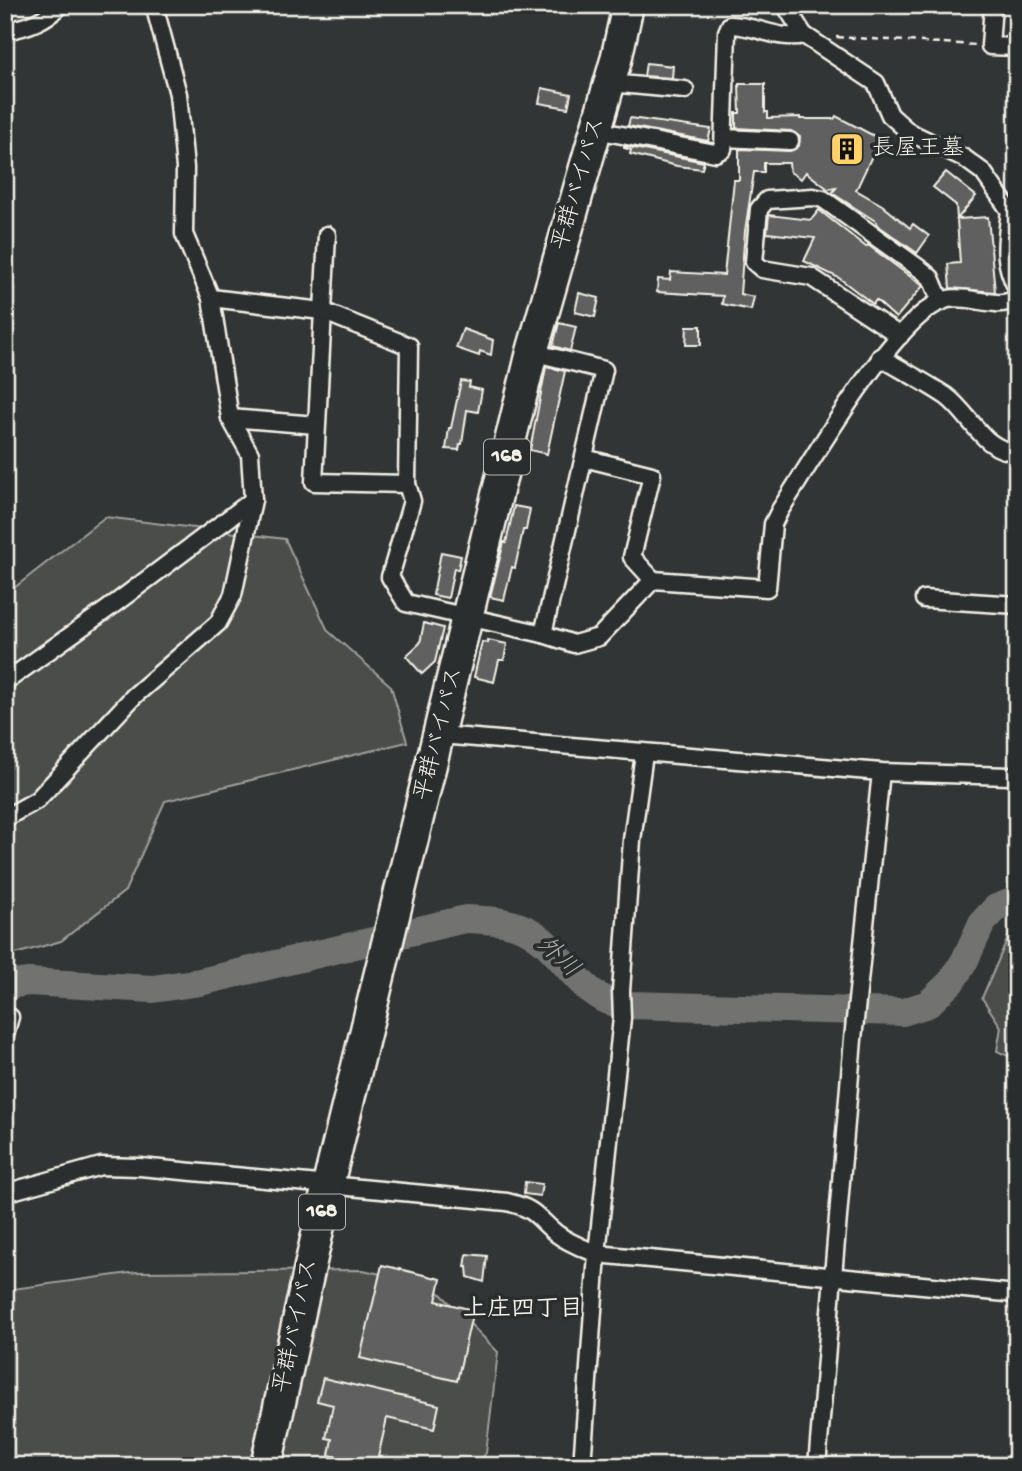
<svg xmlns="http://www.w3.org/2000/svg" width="1022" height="1471" font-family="'Gochi Hand','Klee One',sans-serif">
	<rect width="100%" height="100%" fill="#323535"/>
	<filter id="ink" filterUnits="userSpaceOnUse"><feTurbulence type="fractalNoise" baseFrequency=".0143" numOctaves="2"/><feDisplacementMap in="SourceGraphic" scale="14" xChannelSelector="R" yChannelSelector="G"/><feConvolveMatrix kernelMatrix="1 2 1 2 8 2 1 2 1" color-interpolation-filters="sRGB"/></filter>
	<g filter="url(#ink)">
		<!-- green -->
		<g fill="#4b4d4c" stroke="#a09f9a" stroke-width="2">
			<path d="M 105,517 L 285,539 L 328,631 L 391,686 L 407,742 L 165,801 L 125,891 L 61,941 L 5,957 L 5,595 Z"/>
			<path d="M 1013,926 L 1017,929 L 1017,1060 L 997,1051 L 1001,1027 L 982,998 Z"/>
			<path d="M 363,1270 L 433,1286 L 498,1352 L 486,1453 L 477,1466 L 5,1466 L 5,1290 L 137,1272 Z"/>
		</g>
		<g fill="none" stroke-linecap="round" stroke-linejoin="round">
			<!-- river -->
			<path stroke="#727370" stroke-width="28" d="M 5,985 L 29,982 L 153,989 L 200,982 L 465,919 C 485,920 506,920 525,929 C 559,945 574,987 608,1001 C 614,1003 622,1004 629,1005 L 903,1012 L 928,1004 L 951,982 L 964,962 L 982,923 L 996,908 L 1017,900"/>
		</g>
		<!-- building -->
		<g fill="#5f605f" stroke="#f4f1e8" stroke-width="2">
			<path d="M 646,63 L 673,66 L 672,78 L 644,76 Z"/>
			<path d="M 739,84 L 765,84 L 765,112 L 768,112 L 768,118 L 800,117 L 800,119 L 834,119 L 836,116 L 880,139 L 856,190 L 882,205 L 910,228 L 913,224 L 929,236 L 917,253 L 876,224 L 877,222 L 832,193 L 836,188 L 828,189 L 806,172 L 801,179 L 790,172 L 789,163 L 764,163 L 764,172 L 754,172 L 745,231 L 740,294 L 754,297 L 751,310 L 722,304 L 723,296 L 657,292 L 658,279 L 670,280 L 671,272 L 724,275 L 734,180 L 739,180 L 739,149 L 790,151 L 799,146 L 800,137 L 791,131 L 736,128 L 736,113 L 740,113 Z"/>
			<path d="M 542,88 L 571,94 L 568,108 L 539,103 Z"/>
			<path d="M 630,118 L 711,129 L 708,141 L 628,126 Z"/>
			<path d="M 624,146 L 704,162 L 702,169 L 677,166 L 630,154 L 631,150 L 624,148 Z"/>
			<path d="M 946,172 L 976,196 L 957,219 L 988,217 L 995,292 L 950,288 L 948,264 L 960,263 L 956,205 L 933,187 Z"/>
			<path d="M 819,210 L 866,247 L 868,245 L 923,286 L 896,318 L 876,300 L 873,304 L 839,278 L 804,261 L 815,238 L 767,233 L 769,215 L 811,220 Z"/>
			<path d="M 579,293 L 599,298 L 595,317 L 575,312 Z"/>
			<path d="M 559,323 L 576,327 L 570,351 L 553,346 Z"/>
			<path d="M 687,326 L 701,326 L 701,345 L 686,345 Z"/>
			<path d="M 463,329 L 493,340 L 491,355 L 480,351 L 479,356 L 456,348 Z"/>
			<path d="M 546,367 L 565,371 L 547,454 L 530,450 Z"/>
			<path d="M 461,381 L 470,382 L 469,387 L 482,390 L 478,412 L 467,410 L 462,444 L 460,444 L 459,450 L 446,449 L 449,428 L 451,428 Z"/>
			<path d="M 514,506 L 530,509 L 526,530 L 523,530 L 515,568 L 512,567 L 504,600 L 490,597 L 504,542 L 506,543 Z"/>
			<path d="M 441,552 L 461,556 L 458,570 L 454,568 L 448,598 L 433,595 Z"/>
			<path d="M 424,623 L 443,628 L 435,662 L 422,674 L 406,656 L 420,643 Z"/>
			<path d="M 488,640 L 507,644 L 504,660 L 499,660 L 494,682 L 474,677 L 482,642 L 488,643 Z"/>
			<path d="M 525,1182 L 542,1184 L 540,1196 L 524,1194 Z"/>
			<path d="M 467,1254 L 487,1256 L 484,1282 L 468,1277 L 467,1267 L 465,1267 Z"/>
			<path d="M 382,1265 L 441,1279 L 436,1301 L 473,1310 L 457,1381 L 360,1358 Z"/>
			<path d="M 323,1378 L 439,1405 L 434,1429 L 387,1418 L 376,1466 L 355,1466 L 356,1461 L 329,1455 L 332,1439 L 326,1438 L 333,1405 L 317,1401 Z"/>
		</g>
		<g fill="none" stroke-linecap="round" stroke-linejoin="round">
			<!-- street casing -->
			<g stroke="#f4f1e8" stroke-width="21">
				<g id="street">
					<path d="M 785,5 L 804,35 L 876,83 L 890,115 L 909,132 L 964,158 L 983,172 L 1010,211 C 1006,243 1002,260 1017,289"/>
					<path d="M 993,5 L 990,46 L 1017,47"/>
					<path d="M 5,31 C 28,27 44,21 61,5"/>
					<path d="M 610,83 L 685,90"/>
					<path d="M 596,130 L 715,153 L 723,149 L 727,32 L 730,25 C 756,25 779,41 804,35"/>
					<path d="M 724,138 L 790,141"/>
					<path d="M 327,235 L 314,482 L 407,484"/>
					<path d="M 211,298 L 322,311 L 409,346 L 407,484 L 412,501 L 390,577 L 406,603 L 543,634 L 574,644 L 599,637 L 653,580 L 767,588 L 773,524 L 780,510 C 811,463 897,311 948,299 C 962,296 981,302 996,303 C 1003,304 1010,301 1017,300"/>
					<path d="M 900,336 L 811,277 L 762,269 L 754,262 L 759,209 L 767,200 L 813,197 L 823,199 L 923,271 L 931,278 L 941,302"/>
					<path d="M 532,352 L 604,370 L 543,634"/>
					<path d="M 880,357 C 902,370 925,382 946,396 C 971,414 983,452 1017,452"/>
					<path d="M 230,418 L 316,425"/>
					<path d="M 584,458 L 652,475 L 632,557 L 653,580"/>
					<path d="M 924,599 L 1017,605"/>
					<path d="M 5,682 L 109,608 L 253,500"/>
					<path d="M 440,735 L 881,772 L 1009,776 L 1017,779"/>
					<path d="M 5,818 L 37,800 L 134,696 L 218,623 L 233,595 L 253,500 L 250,454 L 230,418 L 211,298 L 184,234 L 185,168 L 178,94 L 154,5"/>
					<path d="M 5,1035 L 10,1017"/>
					<path d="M 5,1193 L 101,1166 L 140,1167 L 507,1202 C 537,1209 536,1217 557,1234 C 569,1243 583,1248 597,1254 L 1017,1294"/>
					<path d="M 582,1466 L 597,1254 L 622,1018 L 621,991 L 632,840 L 644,754"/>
					<path d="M 817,1466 L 853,1039 L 881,772"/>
				</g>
			</g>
			<!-- highway casing -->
			<g stroke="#f4f1e8" stroke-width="35">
				<path id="highway" d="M 266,1466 L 328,1185 L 532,352 L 616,60 L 628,5"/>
			</g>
			<!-- path -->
			<path stroke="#f4f1e8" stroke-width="2.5" stroke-dasharray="7 5" stroke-linecap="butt" d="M 836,37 L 977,45"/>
			<!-- street -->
			<use href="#street" stroke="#2a2d2e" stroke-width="16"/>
			<!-- highway -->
			<use href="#highway" stroke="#2a2d2e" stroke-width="30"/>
		</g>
	</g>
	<!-- icons -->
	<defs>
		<g id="building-square" transform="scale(1.75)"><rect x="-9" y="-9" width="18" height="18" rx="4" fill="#ffd166" stroke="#2a2d2e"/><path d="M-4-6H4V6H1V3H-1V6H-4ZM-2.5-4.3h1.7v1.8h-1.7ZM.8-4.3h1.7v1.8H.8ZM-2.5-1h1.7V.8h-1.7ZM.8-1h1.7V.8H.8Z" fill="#111"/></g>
	</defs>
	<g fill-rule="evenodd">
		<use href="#building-square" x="847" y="149"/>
	</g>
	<g text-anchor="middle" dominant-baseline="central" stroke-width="7" stroke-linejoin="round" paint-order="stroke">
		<!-- shield labels -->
		<g fill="#2a2d2e" stroke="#b7b6b0" stroke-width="2">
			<rect x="484" y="439.5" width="46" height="35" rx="5"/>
			<rect x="299" y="1194.5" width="46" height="35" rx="5"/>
		</g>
		<g font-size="21" font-weight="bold" fill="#f4f1e8">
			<text x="507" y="457">168</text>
			<text x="322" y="1212">168</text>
		</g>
		<!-- poi labels -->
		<g font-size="23" fill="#f4f1e8" stroke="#2a2d2e" text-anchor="start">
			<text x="872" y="149">長屋王墓</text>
		</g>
		<!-- street labels -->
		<g font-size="23" fill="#f4f1e8" stroke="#2a2d2e">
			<text transform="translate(580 184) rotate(-74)">平群バイパス</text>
			<text transform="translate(440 734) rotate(-76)">平群バイパス</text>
			<text transform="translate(297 1326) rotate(-78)">平群バイパス</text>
		</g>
		<!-- water labels -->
		<g font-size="24" font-style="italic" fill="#b3b2ac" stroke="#2a2d2e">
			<text transform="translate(557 958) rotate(43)">外川</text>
		</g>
		<!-- neighbourhood labels -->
		<g font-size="24" font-weight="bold" fill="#f4f1e8" stroke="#2a2d2e">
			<text x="523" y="1310">上庄四丁目</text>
		</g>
	</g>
	<!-- margin -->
	<rect width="1022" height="1471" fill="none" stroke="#2a2d2e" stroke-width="28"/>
	<rect x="14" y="14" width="994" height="1443" fill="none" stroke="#f4f1e8" stroke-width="2.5" filter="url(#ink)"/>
</svg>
